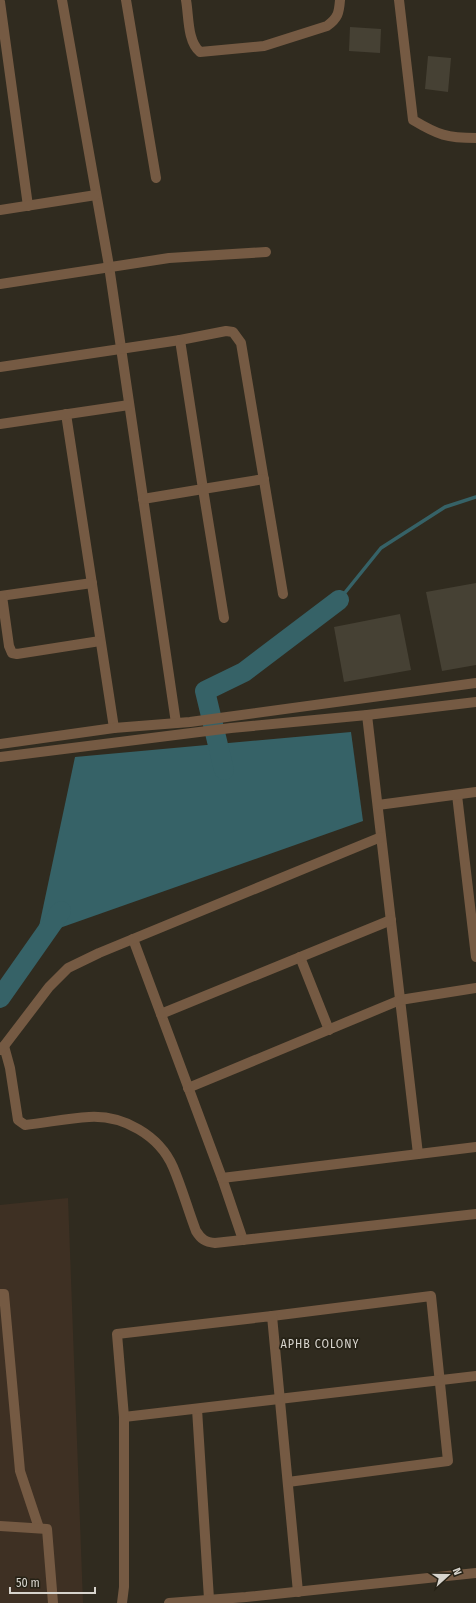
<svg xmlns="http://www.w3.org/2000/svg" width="476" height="1603" font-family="'Fira Sans Condensed',sans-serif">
	<rect width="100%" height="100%" fill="#302b1f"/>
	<!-- industrial -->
	<path fill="#3e3023" d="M 68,1198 L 83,1603 L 0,1603 L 0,1205 Z"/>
	<!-- water -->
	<path fill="#366267" d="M 351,732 L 363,821 L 37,936 L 75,757 Z"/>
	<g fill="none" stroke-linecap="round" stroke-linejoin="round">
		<!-- stream -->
		<path stroke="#366267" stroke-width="3.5" d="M 339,600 L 381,548 L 445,507 L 476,497"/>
		<!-- river -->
		<g stroke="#366267" stroke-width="20">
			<path d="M 224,770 L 205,691 L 244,672 L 339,600"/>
			<path d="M 0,998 L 61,911"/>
		</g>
	</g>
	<!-- building -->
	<g fill="#464134">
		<path d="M 350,27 L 381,29 L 380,53 L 349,51 Z"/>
		<path d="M 428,56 L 451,58 L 448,92 L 425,89 Z"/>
		<path d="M 476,583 L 476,665 L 442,671 L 426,592 Z"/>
		<path d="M 400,614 L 411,670 L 344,682 L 334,627 Z"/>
	</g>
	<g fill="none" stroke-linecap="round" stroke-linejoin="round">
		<!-- minor -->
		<g stroke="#755a43" stroke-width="10">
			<path d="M 62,0 L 109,266 L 176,723"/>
			<path d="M 126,0 L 156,178"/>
			<path d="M 186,0 C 189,16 187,41 200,52 L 264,46 L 327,26 C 338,18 339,13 340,0"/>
			<path d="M 399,0 L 413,120 C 438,135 447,138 476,138"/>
			<path d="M 0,2 L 28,206"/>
			<path d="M 0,210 L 96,195"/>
			<path d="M 0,284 L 169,258 L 266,252"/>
			<path d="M 180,340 L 226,331 L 233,332 L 241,343 L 283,594"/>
			<path d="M 0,367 L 180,340 L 203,489 L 143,499"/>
			<path d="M 66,414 L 114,728"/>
			<path d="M 0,424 L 129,405"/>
			<path d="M 0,596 L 92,583"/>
			<path d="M 2,596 L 9,646 L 12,653 L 17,654 L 100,641"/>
			<path d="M 224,618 L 203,489 L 264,479"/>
			<path d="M 367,715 L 418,1154"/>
			<path d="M 0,744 L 114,728 L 190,722 L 476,683"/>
			<path d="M 0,757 L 231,728 L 367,715 L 476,702"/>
			<path d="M 457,795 L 476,957"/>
			<path d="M 378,805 L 476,792"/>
			<path d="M 133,939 L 222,1178 L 243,1240"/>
			<path d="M 300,957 L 329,1030"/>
			<path d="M 161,1014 L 391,920"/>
			<path d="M 4,1046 L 10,1068 L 18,1120 L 25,1125 C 46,1123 67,1118 89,1117 C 123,1115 159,1135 173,1167 C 182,1188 188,1210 196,1231 C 201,1239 205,1242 215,1243 L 476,1214"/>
			<path d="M 1,1050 L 49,987 L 68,968 L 99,953 L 381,837"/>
			<path d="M 188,1088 L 400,1000 L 476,988"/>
			<path d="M 222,1178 L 476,1147"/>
			<path d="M 0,1294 L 4,1294 L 20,1471 L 39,1528"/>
			<path d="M 272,1316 L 431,1296 L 448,1461 L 288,1482"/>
			<path d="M 197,1409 L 209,1599"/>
			<path d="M 124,1417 L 476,1376"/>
			<path d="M 0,1526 L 47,1529 L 53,1603"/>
			<path d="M 122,1603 L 124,1587 L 124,1417 L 117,1334 L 272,1316 L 298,1592"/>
			<path d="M 169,1603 L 246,1597 L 476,1573"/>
		</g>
	</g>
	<g text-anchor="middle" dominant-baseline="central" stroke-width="3.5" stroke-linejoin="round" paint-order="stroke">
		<!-- neighbourhood labels -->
		<g font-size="12" letter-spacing="1" fill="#d7d4cd" stroke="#262216">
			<text x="320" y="1344">APHB COLONY</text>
		</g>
	</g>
	<!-- north arrow -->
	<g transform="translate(448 1575) rotate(69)" stroke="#262216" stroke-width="3" paint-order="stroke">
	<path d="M0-3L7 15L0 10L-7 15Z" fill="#d7d4cd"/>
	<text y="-6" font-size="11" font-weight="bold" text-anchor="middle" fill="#d7d4cd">N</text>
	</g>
	<!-- scale -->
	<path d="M10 1587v6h85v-6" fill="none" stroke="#d7d4cd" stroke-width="2"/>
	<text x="16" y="1587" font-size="12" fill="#d7d4cd" stroke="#262216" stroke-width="3" paint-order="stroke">50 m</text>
</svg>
